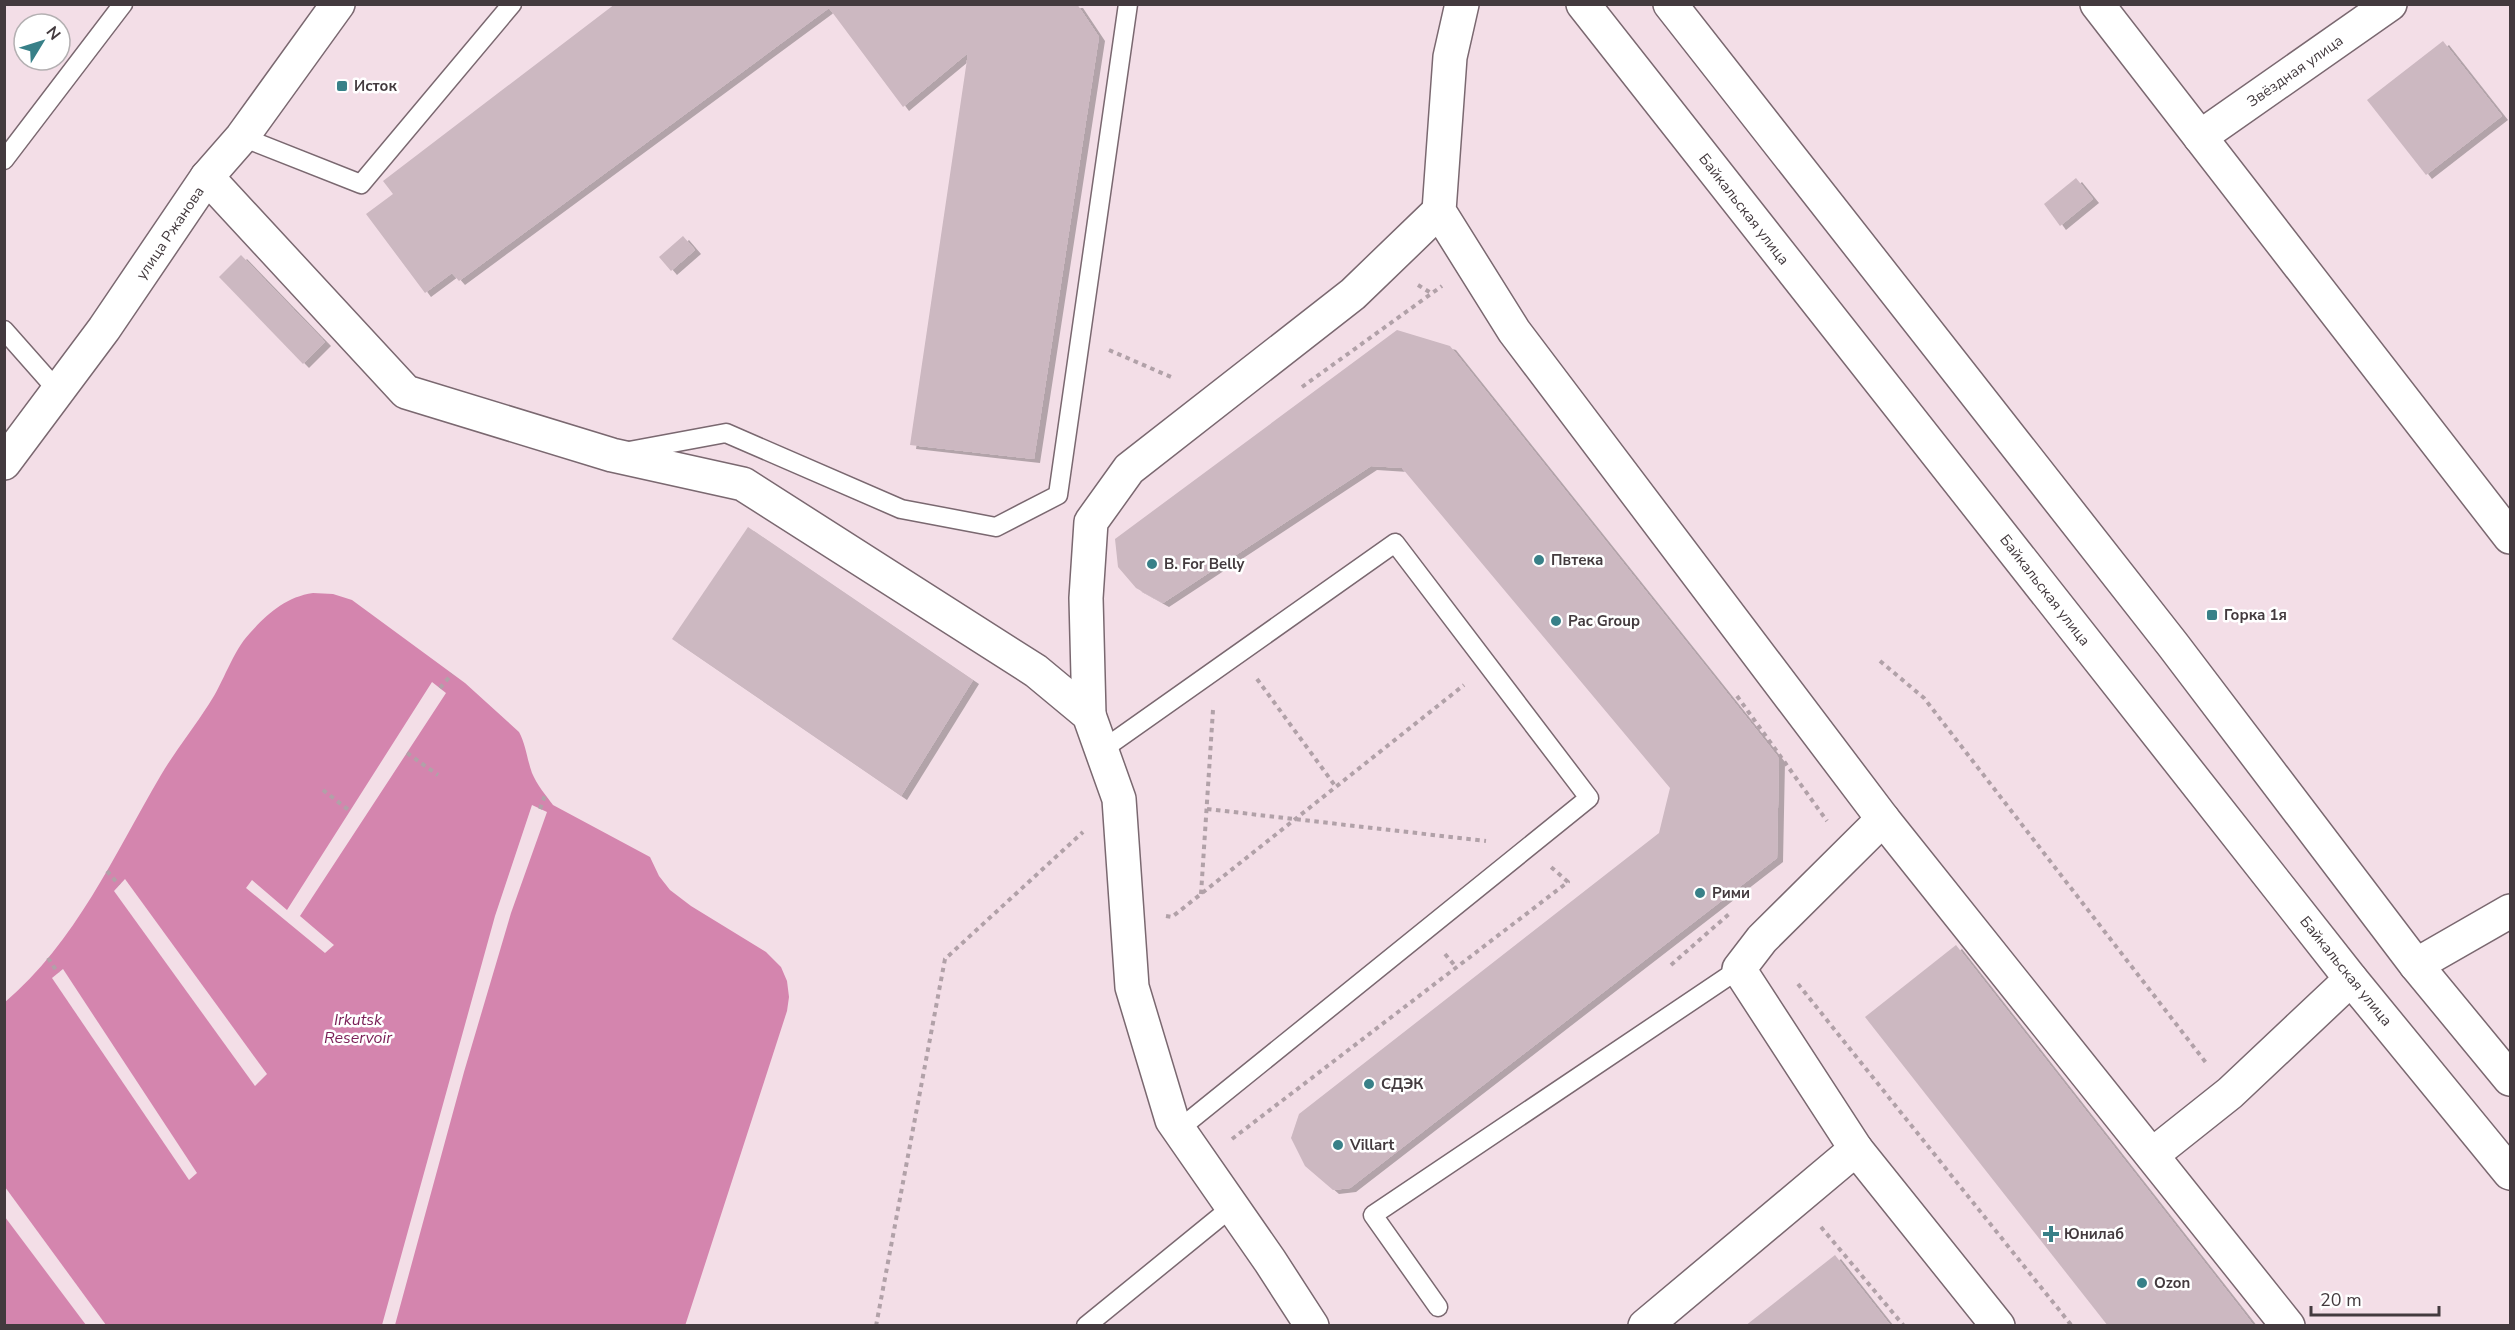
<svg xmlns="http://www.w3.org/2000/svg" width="2515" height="1330" font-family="'Nunito Sans',sans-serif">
	<defs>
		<filter id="shadow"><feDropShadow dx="6" dy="4" stdDeviation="0" flood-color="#0004"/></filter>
	</defs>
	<rect width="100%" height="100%" fill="#f3dee7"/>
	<!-- water -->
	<path fill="#d485ae" d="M 313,593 L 333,594 L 352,600 L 465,683 L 519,732 C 526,745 527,759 532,773 C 537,785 545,794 553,805 L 650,857 L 659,876 L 670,890 L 691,906 L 766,952 L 781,967 L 787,981 L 789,997 L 787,1011 L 685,1326 L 5,1325 L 4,1003 C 76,942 114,855 161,775 C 175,751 194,728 209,704 C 224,682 232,652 250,633 C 268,613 286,597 313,593 Z"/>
	<!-- pier -->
	<g fill="#f3dee7">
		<path d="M 432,682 L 446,693 L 300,916 L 334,945 L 325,953 L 246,888 L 252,880 L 287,910 Z"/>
		<path d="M 532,805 L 547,812 L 511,913 L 464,1072 L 395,1325 L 382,1325 L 495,916 Z"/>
		<path d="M 125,879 L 267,1074 L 255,1086 L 114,891 Z"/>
		<path d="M 63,969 L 197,1173 L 189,1180 L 52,978 Z"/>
		<path d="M 5,1187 L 106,1325 L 86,1325 L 5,1217 Z"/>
	</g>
	<!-- building -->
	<g fill="#ccb8c1" filter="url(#shadow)">
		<path d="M 615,4 L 1077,4 L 1099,37 L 1034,459 L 910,445 L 968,53 L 903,107 L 829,8 L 459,281 L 452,273 L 425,293 L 366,214 L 393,194 L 383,181 Z"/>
		<path d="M 2443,41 L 2502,116 L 2426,175 L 2367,100 Z"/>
		<path d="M 2076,178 L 2093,199 L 2060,226 L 2044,204 Z"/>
		<path d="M 683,236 L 695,250 L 671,271 L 659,257 Z"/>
		<path d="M 241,255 L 325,342 L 303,364 L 219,277 Z"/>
		<path d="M 1397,330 L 1450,346 L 1779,758 L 1777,858 L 1350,1188 L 1333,1190 L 1305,1166 L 1291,1138 L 1299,1114 L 1659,833 L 1670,788 L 1402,468 L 1371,466 L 1163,603 L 1136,588 L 1118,567 L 1115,539 Z"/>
		<path d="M 748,527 L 973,680 L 901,796 L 672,639 Z"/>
		<path d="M 1956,945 L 2245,1314 L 2254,1326 L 2108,1326 L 1865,1017 Z"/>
		<path d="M 1835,1255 L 1891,1326 L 1745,1326 Z"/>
	</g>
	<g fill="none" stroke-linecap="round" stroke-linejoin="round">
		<!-- service casing -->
		<g stroke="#7a6870" stroke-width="21">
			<g id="service">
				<path d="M 242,137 L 361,184 L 512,4"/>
				<path d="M 4,160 L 123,4"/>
				<path d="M 4,330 L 58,391"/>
				<path d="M 629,451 L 726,433 L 901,509 L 996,527 L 1058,495 L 1128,4"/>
				<path d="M 1102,750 L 1395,543 L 1589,798 L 1178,1130"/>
				<path d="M 1438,1307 L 1373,1215 L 1739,969"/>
				<path d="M 1086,1326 L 1232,1207"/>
			</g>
		</g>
		<!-- minor casing -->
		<g stroke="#7a6870" stroke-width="36">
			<g id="minor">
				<path d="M 1462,4 L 1450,57 L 1439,211 L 1514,331 L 1883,819 L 1762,939 L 1739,969 L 1856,1149"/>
				<path d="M 2097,4 L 2510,537"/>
				<path d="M 2200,137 L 2390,4"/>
				<path d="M 207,177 L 406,392 L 612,455 L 743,484 L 1036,671 L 1089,715 L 1119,799 L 1132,987 L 1172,1120 L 1270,1261 L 1312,1326"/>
				<path d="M 1089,715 L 1086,598 L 1091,522 L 1129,469 L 1353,294 L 1439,211"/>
				<path d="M 1883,819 L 2288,1326"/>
				<path d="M 2416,965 L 2510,911"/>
				<path d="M 2152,1155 L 2230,1093 L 2351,979"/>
				<path d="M 1645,1326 L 1856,1149 L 1998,1326"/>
			</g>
		</g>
		<!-- tertiary casing -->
		<g stroke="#7a6870" stroke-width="36">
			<path id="tertiary" d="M 4,463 L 104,329 L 207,177 L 242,137 L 338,4"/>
		</g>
		<!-- secondary casing -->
		<g stroke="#7a6870" stroke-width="36">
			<g id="secondary">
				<path d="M 1583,4 L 2351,979 L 2510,1173"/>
				<path d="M 1670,4 L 2173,645 L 2416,965 L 2510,1079"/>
			</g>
		</g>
		<!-- path -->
		<g stroke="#b1a1a8" stroke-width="4" stroke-dasharray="4.5 4.5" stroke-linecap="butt">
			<path d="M 1418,285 L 1431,293"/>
			<path d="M 1109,350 L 1171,377"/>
			<path d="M 1302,387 L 1442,286"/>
			<path d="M 1880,661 L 1924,698 L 2207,1064"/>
			<path d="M 1257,679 L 1336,787"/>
			<path d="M 440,688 L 452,674"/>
			<path d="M 1737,696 L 1827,821"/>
			<path d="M 407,753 L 438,775"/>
			<path d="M 323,790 L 350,811"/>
			<path d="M 540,809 L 545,795"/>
			<path d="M 1207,809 L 1486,841"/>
			<path d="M 107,871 L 119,885"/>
			<path d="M 1201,894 L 1213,710"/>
			<path d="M 1166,916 L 1172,917 L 1464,685"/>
			<path d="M 1445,954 L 1456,967"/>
			<path d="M 48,958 L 58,973"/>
			<path d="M 1671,965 L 1729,914"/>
			<path d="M 1798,984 L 2072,1326"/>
			<path d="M 1232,1139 L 1568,882 L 1551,867"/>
			<path d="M 1821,1227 L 1904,1326"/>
			<path d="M 876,1326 L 945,959 L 1083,832"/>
		</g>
		<!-- service -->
		<use href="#service" stroke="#fff" stroke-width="18"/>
		<!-- minor -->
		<use href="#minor" stroke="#fff" stroke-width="33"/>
		<!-- tertiary -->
		<use href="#tertiary" stroke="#fff" stroke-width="33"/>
		<!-- secondary -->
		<use href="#secondary" stroke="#fff" stroke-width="33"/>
	</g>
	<!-- markers -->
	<g fill="#388088" stroke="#fff" stroke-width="2">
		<rect x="336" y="80" width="12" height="12" rx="3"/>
		<circle cx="1539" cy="560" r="6"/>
		<circle cx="1152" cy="564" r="6"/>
		<rect x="2206" y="609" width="12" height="12" rx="3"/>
		<circle cx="1556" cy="621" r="6"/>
		<circle cx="1700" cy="893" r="6"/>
		<circle cx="1369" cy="1084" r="6"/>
		<circle cx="1338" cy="1145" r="6"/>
		<path d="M2048 1225h6v6h6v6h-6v6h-6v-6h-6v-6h6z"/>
		<circle cx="2142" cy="1283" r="6"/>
	</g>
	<g text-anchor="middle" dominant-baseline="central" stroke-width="5" stroke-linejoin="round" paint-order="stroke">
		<!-- street labels -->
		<g font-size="15" fill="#433a3e" stroke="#fff">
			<text transform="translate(2295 71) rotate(-35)">Звёздная улица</text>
			<text transform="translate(1744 209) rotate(52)">Байкальская улица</text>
			<text transform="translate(170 233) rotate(-56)">улица Ржанова</text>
			<text transform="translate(2045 590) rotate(52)">Байкальская улица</text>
			<text transform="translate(2346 971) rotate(51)">Байкальская улица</text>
		</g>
		<!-- poi labels -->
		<g font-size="15" font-weight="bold" fill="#433a3e" stroke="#fff" text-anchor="start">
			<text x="354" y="86">Исток</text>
			<text x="1551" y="560">Пвтека</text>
			<text x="1164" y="564">B. For Belly</text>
			<text x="2224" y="615">Горка 1я</text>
			<text x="1568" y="621">Pac Group</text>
			<text x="1712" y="893">Рими</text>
			<text x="1381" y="1084">СДЭК</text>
			<text x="1350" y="1145">Villart</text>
			<text x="2064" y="1234">Юнилаб</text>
			<text x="2154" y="1283">Ozon</text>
		</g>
		<!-- water labels -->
		<g font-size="16" font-style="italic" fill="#7a1e56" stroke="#fff">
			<text x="358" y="1020">Irkutsk<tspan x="358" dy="18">Reservoir</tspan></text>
		</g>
	</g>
	<!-- border -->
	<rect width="2515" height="1330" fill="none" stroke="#433a3e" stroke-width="12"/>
	<!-- north arrow -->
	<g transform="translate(42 42) rotate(52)"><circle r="28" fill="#ffffff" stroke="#b4b0b2" stroke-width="1.5"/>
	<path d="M0-4.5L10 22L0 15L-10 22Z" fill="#388088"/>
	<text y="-9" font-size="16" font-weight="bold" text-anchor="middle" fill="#433a3e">N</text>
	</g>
	<!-- scale -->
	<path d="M2311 1306v9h128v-9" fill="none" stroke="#433a3e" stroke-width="3"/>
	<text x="2320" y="1306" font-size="18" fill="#433a3e" stroke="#ffffff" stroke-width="4.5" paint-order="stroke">20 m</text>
</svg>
